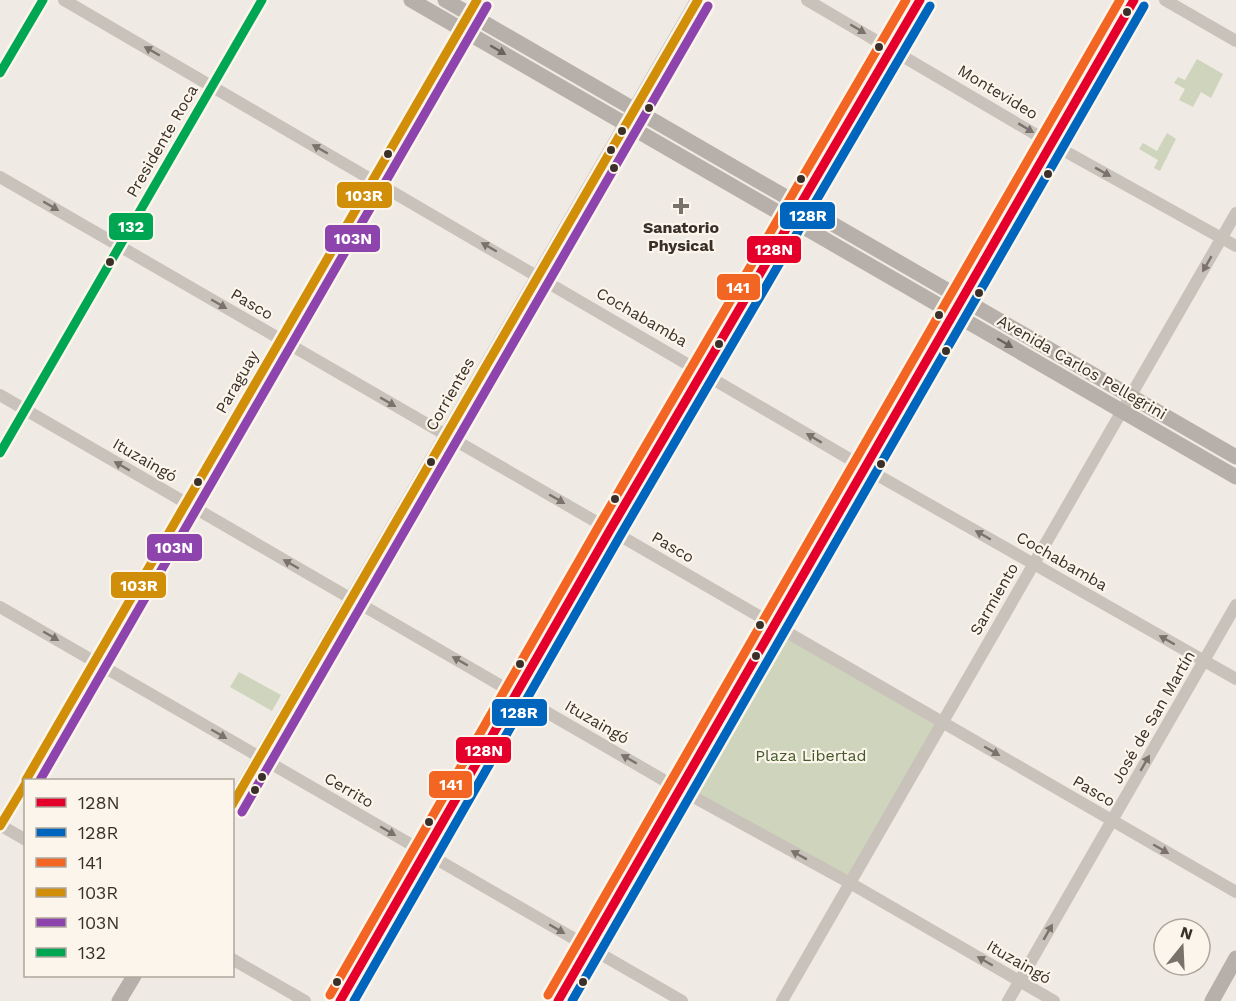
<svg xmlns="http://www.w3.org/2000/svg" width="1236" height="1001" font-family="'Work Sans',sans-serif">
	<rect width="100%" height="100%" fill="#efeae3"/>
	<!-- green -->
	<g fill="#cfd5bc">
		<path d="M 1197,59 L 1223,74 L 1211,98 L 1201,92 L 1193,107 L 1179,100 L 1185,89 L 1174,83 L 1178,77 L 1185,80 Z"/>
		<path d="M 1167,133 L 1176,139 L 1160,171 L 1154,168 L 1158,160 L 1139,149 L 1143,143 L 1157,151 Z"/>
		<path d="M 774,624 L 941,722 L 850,883 L 679,789 Z"/>
		<path d="M 239,672 L 281,695 L 272,711 L 230,687 Z"/>
	</g>
	<g fill="none" stroke-linecap="round" stroke-linejoin="round">
		<!-- minor -->
		<g stroke="#c8c2bb" stroke-width="12">
			<path d="M 64,0 L 865,468 L 1236,679"/>
			<path d="M 807,0 L 1052,144 L 1236,246"/>
			<path d="M 1165,0 L 1236,41"/>
			<path d="M 0,73 L 43,0"/>
			<path d="M 0,177 L 1236,892"/>
			<path d="M 0,395 L 679,789 L 850,883 L 1054,1001"/>
			<path d="M 0,453 L 262,0"/>
			<path d="M 0,607 L 682,1001"/>
			<path d="M 26,780 L 477,0"/>
			<path d="M 0,825 L 26,840"/>
			<path d="M 0,826 L 26,782"/>
			<path d="M 232,959 L 305,1001"/>
			<path d="M 558,1001 L 1134,0"/>
			<path d="M 782,1001 L 1236,213"/>
			<path d="M 1008,1001 L 1236,605"/>
		</g>
		<!-- major -->
		<g stroke="#b7b0aa" stroke-width="15">
			<path d="M 411,0 L 1236,477"/>
			<path d="M 445,0 L 1236,457"/>
			<path d="M 232,806 L 698,0"/>
			<path d="M 119,1001 L 134,976"/>
			<path d="M 340,1001 L 610,530 L 920,0"/>
			<path d="M 1212,1001 L 1236,958"/>
		</g>
		<!-- bus-1 casing -->
		<g stroke="#fbf5eb" stroke-width="14">
			<g id="bus-1">
				<path d="M 340,1001 L 610,530 L 920,0"/>
				<path d="M 558,1001 L 1134,0"/>
			</g>
		</g>
		<!-- bus-2 casing -->
		<g stroke="#fbf5eb" stroke-width="14">
			<g id="bus-2">
				<path d="M 354,1001 L 620,536 L 930,6"/>
				<path d="M 572,1001 L 1144,6"/>
			</g>
		</g>
		<!-- bus-3 casing -->
		<g stroke="#fbf5eb" stroke-width="14">
			<g id="bus-3">
				<path d="M 330,995 L 600,524 L 906,0"/>
				<path d="M 548,995 L 1120,0"/>
			</g>
		</g>
		<!-- bus-4 casing -->
		<g stroke="#fbf5eb" stroke-width="14">
			<g id="bus-4">
				<path d="M 26,780 L 477,0"/>
				<path d="M 232,805 L 698,0"/>
				<path d="M 0,826 L 26,783"/>
			</g>
		</g>
		<!-- bus-5 casing -->
		<g stroke="#fbf5eb" stroke-width="14">
			<g id="bus-5">
				<path d="M 40,780 L 487,6"/>
				<path d="M 242,812 L 708,6"/>
			</g>
		</g>
		<!-- bus-6 casing -->
		<g stroke="#fbf5eb" stroke-width="14">
			<g id="bus-6">
				<path d="M 0,73 L 43,0"/>
				<path d="M 0,453 L 262,0"/>
			</g>
		</g>
		<!-- bus-1 -->
		<use href="#bus-1" stroke="#e4002b" stroke-width="9"/>
		<!-- bus-2 -->
		<use href="#bus-2" stroke="#0065bd" stroke-width="9"/>
		<!-- bus-3 -->
		<use href="#bus-3" stroke="#f26522" stroke-width="9"/>
		<!-- bus-4 -->
		<use href="#bus-4" stroke="#d18e08" stroke-width="9"/>
		<!-- bus-5 -->
		<use href="#bus-5" stroke="#8e44ad" stroke-width="9"/>
		<!-- bus-6 -->
		<use href="#bus-6" stroke="#00a651" stroke-width="9"/>
	</g>
	<!-- one-way arrows -->
	<defs><path id="oneway-solid" d="M-6-.8H1V-3.2L6.5 0L1 3.2V.8H-6Z" transform="scale(1.5)"/></defs>
	<g fill="#7a726b">
		<use href="#oneway-solid" transform="translate(858 29) rotate(30)"/>
		<use href="#oneway-solid" transform="translate(152 51) rotate(-150)"/>
		<use href="#oneway-solid" transform="translate(1026 128) rotate(31)"/>
		<use href="#oneway-solid" transform="translate(320 149) rotate(-150)"/>
		<use href="#oneway-solid" transform="translate(1103 172) rotate(29)"/>
		<use href="#oneway-solid" transform="translate(51 206) rotate(30)"/>
		<use href="#oneway-solid" transform="translate(489 247) rotate(-150)"/>
		<use href="#oneway-solid" transform="translate(1207 264) rotate(120)"/>
		<use href="#oneway-solid" transform="translate(219 304) rotate(30)"/>
		<use href="#oneway-solid" transform="translate(388 402) rotate(30)"/>
		<use href="#oneway-solid" transform="translate(814 438) rotate(-149)"/>
		<use href="#oneway-solid" transform="translate(122 466) rotate(-150)"/>
		<use href="#oneway-solid" transform="translate(557 499) rotate(30)"/>
		<use href="#oneway-solid" transform="translate(983 535) rotate(-150)"/>
		<use href="#oneway-solid" transform="translate(291 564) rotate(-150)"/>
		<use href="#oneway-solid" transform="translate(51 636) rotate(30)"/>
		<use href="#oneway-solid" transform="translate(1167 640) rotate(-150)"/>
		<use href="#oneway-solid" transform="translate(460 661) rotate(-150)"/>
		<use href="#oneway-solid" transform="translate(219 734) rotate(30)"/>
		<use href="#oneway-solid" transform="translate(992 751) rotate(30)"/>
		<use href="#oneway-solid" transform="translate(629 759) rotate(-150)"/>
		<use href="#oneway-solid" transform="translate(1145 763) rotate(-60)"/>
		<use href="#oneway-solid" transform="translate(388 831) rotate(30)"/>
		<use href="#oneway-solid" transform="translate(1161 849) rotate(30)"/>
		<use href="#oneway-solid" transform="translate(799 855) rotate(-151)"/>
		<use href="#oneway-solid" transform="translate(557 929) rotate(30)"/>
		<use href="#oneway-solid" transform="translate(1048 932) rotate(-60)"/>
		<use href="#oneway-solid" transform="translate(985 961) rotate(-150)"/>
	</g>
	<g fill="#6c635d">
		<use href="#oneway-solid" transform="translate(498 50) rotate(30)"/>
		<use href="#oneway-solid" transform="translate(1005 343) rotate(30)"/>
	</g>
	<!-- markers -->
	<g fill="#3a3029" stroke="#fbf5eb" stroke-width="2">
		<circle cx="1127" cy="12" r="5"/>
		<circle cx="879" cy="47" r="5"/>
		<circle cx="649" cy="108" r="5"/>
		<circle cx="622" cy="131" r="5"/>
		<circle cx="611" cy="150" r="5"/>
		<circle cx="388" cy="154" r="5"/>
		<circle cx="614" cy="168" r="5"/>
		<circle cx="1048" cy="174" r="5"/>
		<circle cx="801" cy="179" r="5"/>
		<circle cx="110" cy="262" r="5"/>
		<circle cx="979" cy="293" r="5"/>
		<circle cx="939" cy="315" r="5"/>
		<circle cx="719" cy="344" r="5"/>
		<circle cx="946" cy="351" r="5"/>
		<circle cx="431" cy="462" r="5"/>
		<circle cx="881" cy="464" r="5"/>
		<circle cx="198" cy="482" r="5"/>
		<circle cx="615" cy="499" r="5"/>
		<circle cx="760" cy="625" r="5"/>
		<circle cx="756" cy="656" r="5"/>
		<circle cx="520" cy="664" r="5"/>
		<circle cx="262" cy="777" r="5"/>
		<circle cx="255" cy="790" r="5"/>
		<circle cx="429" cy="822" r="5"/>
		<circle cx="337" cy="982" r="5"/>
		<circle cx="583" cy="982" r="5"/>
	</g>
	<path fill="#79716a" stroke="#fbf5eb" stroke-width="2" d="M678 197h6v6h6v6h-6v6h-6v-6h-6v-6h6z"/>
	<g text-anchor="middle" dominant-baseline="central" stroke-width="4.5" stroke-linejoin="round" paint-order="stroke">
		<!-- street labels -->
		<g font-size="16" fill="#3a3029" stroke="#fbf5eb">
			<text transform="translate(998 92) rotate(31)">Montevideo</text>
			<text transform="translate(162 141) rotate(-60)">Presidente Roca</text>
			<text transform="translate(252 304) rotate(30)">Pasco</text>
			<text transform="translate(642 317) rotate(30)">Cochabamba</text>
			<text transform="translate(1082 367) rotate(30)">Avenida Carlos Pellegrini</text>
			<text transform="translate(237 382) rotate(-60)">Paraguay</text>
			<text transform="translate(450 394) rotate(-60)">Corrientes</text>
			<text transform="translate(145 460) rotate(30)">Ituzaingó</text>
			<text transform="translate(673 547) rotate(30)">Pasco</text>
			<text transform="translate(1062 561) rotate(30)">Cochabamba</text>
			<text transform="translate(994 599) rotate(-60)">Sarmiento</text>
			<text transform="translate(1153 717) rotate(-60)">José de San Martín</text>
			<text transform="translate(597 722) rotate(30)">Ituzaingó</text>
			<text transform="translate(349 790) rotate(30)">Cerrito</text>
			<text transform="translate(1094 791) rotate(30)">Pasco</text>
			<text transform="translate(1019 962) rotate(30)">Ituzaingó</text>
		</g>
		<!-- poi labels -->
		<g font-size="16" font-weight="bold" fill="#3a3029" stroke="#fbf5eb">
			<text x="681" y="227">Sanatorio<tspan x="681" dy="18">Physical</tspan></text>
		</g>
		<!-- park labels -->
		<g font-size="16" fill="#455a2b" stroke="#fbf5eb">
			<text x="811" y="755">Plaza Libertad</text>
		</g>
	</g>
	<g stroke="#fbf5eb" stroke-width="2">
		<rect x="336" y="181" width="57" height="28" rx="6" fill="#d18e08"/>
		<rect x="779" y="201" width="57" height="29" rx="6" fill="#0065bd"/>
		<rect x="108" y="212" width="46" height="29" rx="6" fill="#00a651"/>
		<rect x="324" y="224" width="57" height="29" rx="6" fill="#8e44ad"/>
		<rect x="746" y="235" width="56" height="29" rx="6" fill="#e4002b"/>
		<rect x="716" y="273" width="45" height="28" rx="6" fill="#f26522"/>
		<rect x="146" y="533" width="57" height="29" rx="6" fill="#8e44ad"/>
		<rect x="110" y="571" width="57" height="28" rx="6" fill="#d18e08"/>
		<rect x="491" y="698" width="57" height="29" rx="6" fill="#0065bd"/>
		<rect x="455" y="736" width="57" height="28" rx="6" fill="#e4002b"/>
		<rect x="428" y="770" width="45" height="29" rx="6" fill="#f26522"/>
	</g>
	<g font-size="16" text-anchor="middle" font-weight="bold" fill="#fff">
		<text x="364" y="201">103R</text>
		<text x="808" y="221">128R</text>
		<text x="131" y="232">132</text>
		<text x="353" y="244">103N</text>
		<text x="774" y="255">128N</text>
		<text x="738" y="293">141</text>
		<text x="174" y="553">103N</text>
		<text x="139" y="591">103R</text>
		<text x="519" y="718">128R</text>
		<text x="484" y="756">128N</text>
		<text x="451" y="790">141</text>
	</g>
	<!-- legend -->
	<rect x="24" y="779" width="210" height="198" fill="#fbf5eb" stroke="#aea69d" stroke-width="1.5"/>
	<rect x="36" y="798" width="30" height="9" fill="#e4002b" stroke="#aea69d" stroke-width="1.5"/>
	<text x="78" y="809" font-size="18" fill="#3a3029">128N</text>
	<rect x="36" y="828" width="30" height="9" fill="#0065bd" stroke="#aea69d" stroke-width="1.5"/>
	<text x="78" y="839" font-size="18" fill="#3a3029">128R</text>
	<rect x="36" y="858" width="30" height="9" fill="#f26522" stroke="#aea69d" stroke-width="1.5"/>
	<text x="78" y="869" font-size="18" fill="#3a3029">141</text>
	<rect x="36" y="888" width="30" height="9" fill="#d18e08" stroke="#aea69d" stroke-width="1.5"/>
	<text x="78" y="899" font-size="18" fill="#3a3029">103R</text>
	<rect x="36" y="918" width="30" height="9" fill="#8e44ad" stroke="#aea69d" stroke-width="1.5"/>
	<text x="78" y="929" font-size="18" fill="#3a3029">103N</text>
	<rect x="36" y="948" width="30" height="9" fill="#00a651" stroke="#aea69d" stroke-width="1.5"/>
	<text x="78" y="959" font-size="18" fill="#3a3029">132</text>
	<!-- north arrow -->
	<g transform="translate(1182 947) rotate(18)"><circle r="28" fill="#fbf5eb" stroke="#aea69d" stroke-width="1.5"/>
	<path d="M0-4.5L10 22L0 15L-10 22Z" fill="#79716a"/>
	<text y="-9" font-size="16" font-weight="bold" text-anchor="middle" fill="#3a3029">N</text>
	</g>
</svg>
